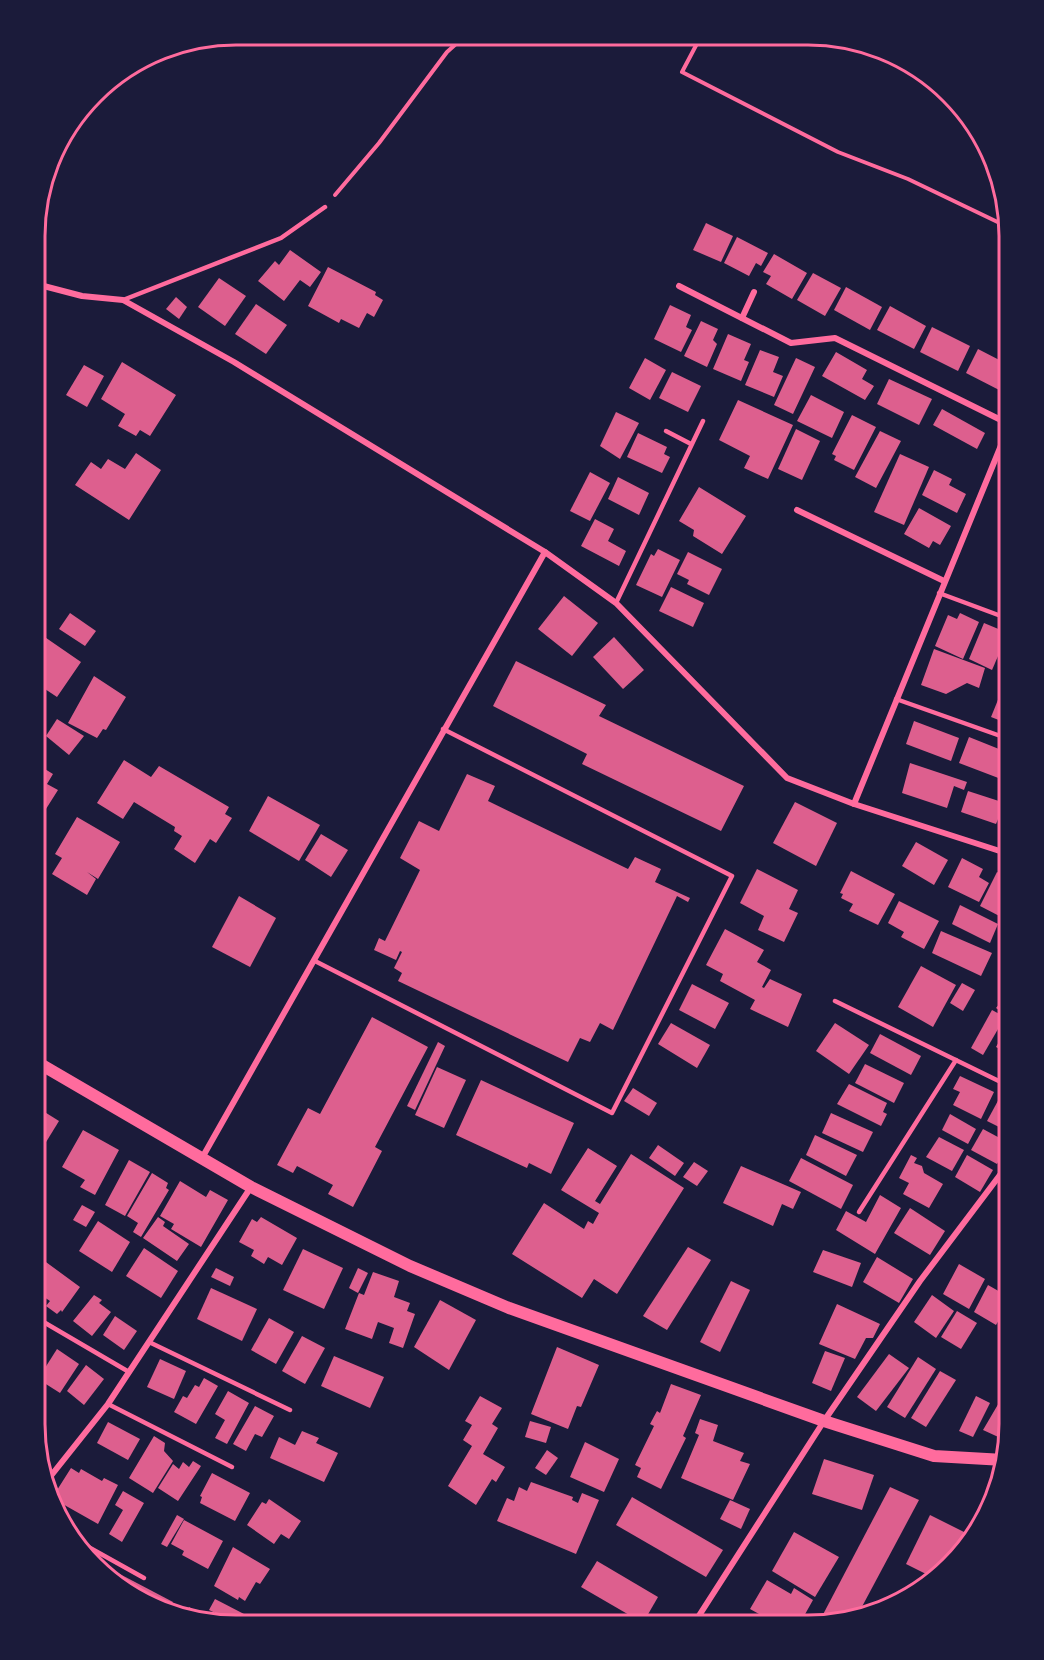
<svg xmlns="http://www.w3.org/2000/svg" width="1044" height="1660" font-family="Overpass,sans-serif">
	<rect width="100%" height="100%" fill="#1b1b3a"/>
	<!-- building -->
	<g fill="#dd5f8e">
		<path d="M 94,96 L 100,102 L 89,112 L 85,108 Z"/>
		<path d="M 81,113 L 85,116 L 61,148 L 56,145 Z"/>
		<path d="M 706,223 L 733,236 L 721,262 L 693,250 Z"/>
		<path d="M 737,237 L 768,253 L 761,266 L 756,263 L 749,276 L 724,263 Z"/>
		<path d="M 290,250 L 321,272 L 310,287 L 300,280 L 284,301 L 258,281 L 275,261 L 279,265 Z"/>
		<path d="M 774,254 L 807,273 L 792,299 L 766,284 L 771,276 L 763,272 Z"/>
		<path d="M 328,267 L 376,292 L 375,295 L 383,300 L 374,317 L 367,313 L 359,328 L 341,319 L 339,323 L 308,306 Z"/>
		<path d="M 813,273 L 841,288 L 825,316 L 797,300 Z"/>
		<path d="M 219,278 L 246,296 L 225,326 L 198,307 Z"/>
		<path d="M 846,287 L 882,307 L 870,330 L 834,310 Z"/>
		<path d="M 176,297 L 187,307 L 179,319 L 166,309 Z"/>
		<path d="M 256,304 L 287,325 L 266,354 L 235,334 Z"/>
		<path d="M 670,305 L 691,315 L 686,327 L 692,330 L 681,352 L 654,339 Z"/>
		<path d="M 890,306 L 926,326 L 914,349 L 877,330 Z"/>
		<path d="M 701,321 L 718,329 L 713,340 L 717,344 L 707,367 L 684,356 Z"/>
		<path d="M 932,327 L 970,346 L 958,371 L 920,352 Z"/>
		<path d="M 728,334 L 751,344 L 744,360 L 749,362 L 741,381 L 713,369 Z"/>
		<path d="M 978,349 L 1009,365 L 1009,379 L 1003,392 L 966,373 Z"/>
		<path d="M 760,350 L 779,357 L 773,372 L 783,376 L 774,397 L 745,385 Z"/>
		<path d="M 836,352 L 867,370 L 862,379 L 874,386 L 865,400 L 822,376 Z"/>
		<path d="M 645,358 L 666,370 L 650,400 L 629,388 Z"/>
		<path d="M 796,358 L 815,367 L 793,414 L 774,405 Z"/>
		<path d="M 122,362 L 176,395 L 150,436 L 140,430 L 136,436 L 118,426 L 125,414 L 101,399 Z"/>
		<path d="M 84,365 L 104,376 L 87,407 L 66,395 Z"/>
		<path d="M 672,372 L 701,386 L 688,412 L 659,398 Z"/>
		<path d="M 889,379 L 932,399 L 919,425 L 877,404 Z"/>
		<path d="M 811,395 L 844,412 L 832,438 L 797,421 Z"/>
		<path d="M 738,400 L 793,425 L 768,479 L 744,468 L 750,456 L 719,440 Z"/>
		<path d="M 942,409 L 985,433 L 977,449 L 933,425 Z"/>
		<path d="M 616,412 L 639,423 L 620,459 L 600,446 Z"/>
		<path d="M 852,415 L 876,427 L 854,470 L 834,460 L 836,456 L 832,454 Z"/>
		<path d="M 796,429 L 820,441 L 802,480 L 778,469 Z"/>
		<path d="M 880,431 L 901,441 L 876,488 L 855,477 Z"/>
		<path d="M 638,433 L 667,447 L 664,454 L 670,457 L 662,473 L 627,457 Z"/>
		<path d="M 136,453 L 161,470 L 129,520 L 75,485 L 91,462 L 101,469 L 108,459 L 125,469 Z"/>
		<path d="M 900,454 L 929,467 L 904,525 L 874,512 Z"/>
		<path d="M 934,470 L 952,479 L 949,485 L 966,494 L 957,513 L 922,495 Z"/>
		<path d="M 590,472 L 610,483 L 590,521 L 570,511 Z"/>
		<path d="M 618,477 L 649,493 L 639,515 L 608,499 Z"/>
		<path d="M 699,487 L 746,516 L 722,554 L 693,536 L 694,530 L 679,521 Z"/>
		<path d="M 919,508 L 951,526 L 940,545 L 933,541 L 929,548 L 904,534 Z"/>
		<path d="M 595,519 L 614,529 L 608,541 L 626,551 L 619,566 L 581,546 Z"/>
		<path d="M 658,549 L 680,560 L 662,597 L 636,585 L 651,554 L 654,556 Z"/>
		<path d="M 688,552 L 722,569 L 709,595 L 687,584 L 689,580 L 677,574 Z"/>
		<path d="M 671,587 L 704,603 L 693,627 L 659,611 Z"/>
		<path d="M 564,596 L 598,623 L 572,656 L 538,629 Z"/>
		<path d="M 70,613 L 96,631 L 85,646 L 59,629 Z"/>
		<path d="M 960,613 L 979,622 L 963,659 L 935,646 L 948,615 L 957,619 Z"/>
		<path d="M 984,623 L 1008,633 L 992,670 L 969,659 Z"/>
		<path d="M 36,631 L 81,662 L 57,697 L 42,687 L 38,695 L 36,693 Z"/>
		<path d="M 614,637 L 644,670 L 623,689 L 593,657 Z"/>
		<path d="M 934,649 L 985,668 L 979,688 L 967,683 L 946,694 L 921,685 Z"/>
		<path d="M 1009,650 L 1009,675 L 1001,672 Z"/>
		<path d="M 516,661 L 606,705 L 599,716 L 744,786 L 721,831 L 582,764 L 587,754 L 493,706 Z"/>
		<path d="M 94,676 L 126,697 L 106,730 L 103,729 L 97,738 L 68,723 Z"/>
		<path d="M 1002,690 L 1009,693 L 1009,724 L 991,717 Z"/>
		<path d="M 57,719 L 84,736 L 69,755 L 46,736 Z"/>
		<path d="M 914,721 L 959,738 L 951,761 L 906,744 Z"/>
		<path d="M 969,737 L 1009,753 L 1009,774 L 1006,773 L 1001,779 L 959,763 Z"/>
		<path d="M 124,760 L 151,777 L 159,766 L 229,807 L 225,814 L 232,818 L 216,843 L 210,839 L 195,863 L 174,849 L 182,836 L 174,831 L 175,827 L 134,802 L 123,819 L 97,803 Z"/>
		<path d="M 35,763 L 53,774 L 47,784 L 58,790 L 39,820 L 35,818 Z"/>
		<path d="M 910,763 L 967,782 L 964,790 L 954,786 L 947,808 L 902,793 Z"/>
		<path d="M 467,774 L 495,786 L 488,801 L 628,869 L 635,857 L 661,869 L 655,882 L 690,898 L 688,902 L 677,896 L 613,1030 L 600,1023 L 590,1042 L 580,1038 L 568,1062 L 398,981 L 402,973 L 394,968 L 402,952 L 400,951 L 396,960 L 374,950 L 379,938 L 385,941 L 420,870 L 400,858 L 419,821 L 439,831 Z"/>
		<path d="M 968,791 L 1005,803 L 996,824 L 961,812 Z"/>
		<path d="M 268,796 L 320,825 L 299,861 L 249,831 Z"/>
		<path d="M 795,802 L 837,823 L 816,866 L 773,843 Z"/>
		<path d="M 77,817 L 120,842 L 98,879 L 87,872 L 96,879 L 87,895 L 52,874 L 62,858 L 55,854 Z"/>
		<path d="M 321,834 L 348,850 L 331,877 L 305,860 Z"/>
		<path d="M 916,842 L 948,860 L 934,885 L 902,866 Z"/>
		<path d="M 962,858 L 983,869 L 979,877 L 989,883 L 979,902 L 948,887 Z"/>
		<path d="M 757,869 L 798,890 L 789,909 L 798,913 L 784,942 L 758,930 L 764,916 L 740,903 Z"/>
		<path d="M 851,871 L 895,894 L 878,925 L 849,911 L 853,904 L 841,898 L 843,894 L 840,893 Z"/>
		<path d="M 997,872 L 1009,878 L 1009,921 L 980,906 Z"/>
		<path d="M 239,896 L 276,918 L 250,967 L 212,947 Z"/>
		<path d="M 899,901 L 939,921 L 924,949 L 901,937 L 904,932 L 888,923 Z"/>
		<path d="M 960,905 L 998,924 L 990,943 L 952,924 Z"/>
		<path d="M 725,929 L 764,950 L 757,962 L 771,970 L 762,987 L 764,988 L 770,979 L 802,994 L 788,1027 L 750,1009 L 755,1000 L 720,981 L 723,974 L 706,965 Z"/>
		<path d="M 941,931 L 992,953 L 981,976 L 932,953 Z"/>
		<path d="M 921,966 L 956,985 L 933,1027 L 898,1007 Z"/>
		<path d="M 962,983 L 975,990 L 963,1011 L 950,1003 Z"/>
		<path d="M 692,984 L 729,1003 L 715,1029 L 679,1010 Z"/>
		<path d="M 1004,998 L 1009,1002 L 1009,1017 L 996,1008 Z"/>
		<path d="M 992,1010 L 1005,1017 L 983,1055 L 971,1048 Z"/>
		<path d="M 372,1017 L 428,1047 L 375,1147 L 382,1151 L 353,1207 L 328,1194 L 333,1185 L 297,1166 L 293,1173 L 277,1165 L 308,1108 L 320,1114 Z"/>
		<path d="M 671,1023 L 710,1045 L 697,1068 L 658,1044 Z"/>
		<path d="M 835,1023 L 869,1045 L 849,1074 L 816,1051 Z"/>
		<path d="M 1009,1024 L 1009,1054 L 996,1047 Z"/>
		<path d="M 880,1034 L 921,1056 L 911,1075 L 870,1053 Z"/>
		<path d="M 438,1042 L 445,1046 L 415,1110 L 407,1106 Z"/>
		<path d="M 865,1064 L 904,1083 L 894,1103 L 855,1083 Z"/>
		<path d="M 437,1067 L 466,1080 L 444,1128 L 415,1115 Z"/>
		<path d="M 960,1076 L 994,1092 L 981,1119 L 953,1105 L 960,1092 L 953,1089 Z"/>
		<path d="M 481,1080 L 574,1123 L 551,1174 L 529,1163 L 527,1168 L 456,1135 Z"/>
		<path d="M 849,1084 L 887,1103 L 883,1112 L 887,1114 L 881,1126 L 837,1104 Z"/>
		<path d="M 633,1088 L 657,1103 L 649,1116 L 624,1101 Z"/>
		<path d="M 1000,1097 L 1009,1102 L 1009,1132 L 987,1121 Z"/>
		<path d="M 35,1106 L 59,1121 L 35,1160 Z"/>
		<path d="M 831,1113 L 873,1132 L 863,1152 L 822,1133 Z"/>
		<path d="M 950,1114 L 976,1129 L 968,1144 L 942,1130 Z"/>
		<path d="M 983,1129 L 1009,1143 L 997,1164 L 971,1150 Z"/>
		<path d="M 83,1130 L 119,1150 L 95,1195 L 80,1187 L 85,1180 L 62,1167 Z"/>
		<path d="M 815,1135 L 857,1155 L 846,1176 L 806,1155 Z"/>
		<path d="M 939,1137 L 964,1150 L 952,1171 L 926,1157 Z"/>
		<path d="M 658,1145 L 684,1163 L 675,1176 L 649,1158 Z"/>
		<path d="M 588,1148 L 617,1166 L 595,1201 L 600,1204 L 631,1154 L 684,1188 L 617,1294 L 594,1279 L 582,1298 L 512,1254 L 544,1203 L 584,1229 L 588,1221 L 593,1224 L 599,1213 L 561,1190 Z"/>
		<path d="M 911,1155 L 917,1158 L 914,1163 L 922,1166 L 924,1173 L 943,1184 L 929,1208 L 903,1194 L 909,1183 L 899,1178 Z"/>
		<path d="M 967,1155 L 993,1170 L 980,1192 L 955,1177 Z"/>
		<path d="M 801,1158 L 853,1185 L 841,1209 L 789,1181 Z"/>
		<path d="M 129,1160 L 150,1172 L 125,1216 L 105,1205 Z"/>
		<path d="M 694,1162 L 708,1171 L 697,1186 L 683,1177 Z"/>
		<path d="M 741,1166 L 801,1192 L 793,1209 L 782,1204 L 773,1226 L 723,1203 Z"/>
		<path d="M 152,1173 L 168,1183 L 166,1188 L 169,1190 L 141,1237 L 133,1232 L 138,1223 L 127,1216 Z"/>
		<path d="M 1009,1176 L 1009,1195 L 1000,1189 Z"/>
		<path d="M 180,1181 L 206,1197 L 210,1190 L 228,1200 L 201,1247 L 171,1229 L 174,1224 L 160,1216 Z"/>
		<path d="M 880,1195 L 901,1208 L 875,1254 L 836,1230 L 846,1211 L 866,1222 Z"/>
		<path d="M 82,1205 L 95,1212 L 86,1227 L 73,1220 Z"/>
		<path d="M 910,1208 L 945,1231 L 930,1255 L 894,1233 Z"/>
		<path d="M 158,1217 L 165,1222 L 163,1226 L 189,1244 L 177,1261 L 143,1238 Z"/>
		<path d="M 261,1217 L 297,1238 L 282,1265 L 268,1257 L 264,1264 L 251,1256 L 254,1250 L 239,1242 L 252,1219 L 257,1222 Z"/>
		<path d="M 98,1221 L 130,1242 L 112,1272 L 79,1251 Z"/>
		<path d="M 688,1247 L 711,1260 L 667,1330 L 643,1316 Z"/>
		<path d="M 144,1248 L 178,1271 L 161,1298 L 126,1276 Z"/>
		<path d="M 303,1249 L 343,1268 L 324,1309 L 283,1290 Z"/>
		<path d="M 823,1250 L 861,1263 L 852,1287 L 813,1272 Z"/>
		<path d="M 35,1254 L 80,1287 L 62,1312 L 61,1310 L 57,1314 L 46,1306 L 50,1301 L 41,1295 L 35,1303 Z"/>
		<path d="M 877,1257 L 913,1279 L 899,1303 L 863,1282 Z"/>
		<path d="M 959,1264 L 985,1279 L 969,1309 L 943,1294 Z"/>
		<path d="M 216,1268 L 234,1277 L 230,1286 L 211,1277 Z"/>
		<path d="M 358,1268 L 368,1273 L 358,1293 L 349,1288 Z"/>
		<path d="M 373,1272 L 399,1281 L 394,1297 L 410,1303 L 407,1311 L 415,1314 L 403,1348 L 389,1343 L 394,1328 L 378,1322 L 372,1339 L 345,1329 L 359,1293 L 364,1295 Z"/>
		<path d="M 731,1281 L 750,1290 L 720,1352 L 700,1342 Z"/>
		<path d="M 988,1285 L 1009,1297 L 1009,1303 L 996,1325 L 974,1312 Z"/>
		<path d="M 211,1288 L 257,1309 L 242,1341 L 197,1319 Z"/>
		<path d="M 94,1295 L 102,1300 L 99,1303 L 111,1312 L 92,1336 L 73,1321 Z"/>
		<path d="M 932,1295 L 954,1311 L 936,1338 L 914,1322 Z"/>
		<path d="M 440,1300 L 476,1320 L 449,1370 L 414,1347 Z"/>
		<path d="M 837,1304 L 880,1324 L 873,1338 L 866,1338 L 855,1359 L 819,1344 Z"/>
		<path d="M 957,1311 L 977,1323 L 961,1349 L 941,1337 Z"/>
		<path d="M 115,1316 L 137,1331 L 124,1350 L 103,1335 Z"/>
		<path d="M 269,1318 L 294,1332 L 276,1364 L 251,1350 Z"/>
		<path d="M 35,1334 L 46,1342 L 35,1360 Z"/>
		<path d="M 302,1336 L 325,1348 L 305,1384 L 282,1371 Z"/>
		<path d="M 557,1347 L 599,1365 L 581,1407 L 577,1406 L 568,1429 L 531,1414 Z"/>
		<path d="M 57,1349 L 79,1364 L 60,1393 L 38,1379 Z"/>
		<path d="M 825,1351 L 845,1358 L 831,1391 L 812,1383 Z"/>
		<path d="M 889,1354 L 909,1368 L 876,1411 L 857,1397 Z"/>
		<path d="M 334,1356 L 384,1377 L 370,1408 L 321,1386 Z"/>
		<path d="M 918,1357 L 936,1369 L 905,1418 L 887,1407 Z"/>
		<path d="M 160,1359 L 186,1371 L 174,1399 L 147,1387 Z"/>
		<path d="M 86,1365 L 104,1379 L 84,1405 L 67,1391 Z"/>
		<path d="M 940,1371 L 956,1380 L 926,1427 L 911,1418 Z"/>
		<path d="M 204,1378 L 218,1386 L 196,1424 L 174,1412 L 183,1396 L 187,1398 L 195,1385 L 199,1387 Z"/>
		<path d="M 671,1384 L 701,1395 L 683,1436 L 686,1438 L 661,1489 L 637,1477 L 641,1468 L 635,1465 L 654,1426 L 650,1424 L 657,1411 L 660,1413 Z"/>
		<path d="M 228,1391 L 249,1403 L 227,1444 L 215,1438 L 225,1420 L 215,1414 Z"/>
		<path d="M 480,1396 L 502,1408 L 492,1424 L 498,1428 L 483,1454 L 505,1467 L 496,1482 L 492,1479 L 476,1505 L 448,1486 L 472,1446 L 463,1440 L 472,1425 L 465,1421 Z"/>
		<path d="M 976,1396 L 990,1403 L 973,1437 L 959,1431 Z"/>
		<path d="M 1000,1401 L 1009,1405 L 1005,1413 L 1009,1416 L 1007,1441 L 983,1430 Z"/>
		<path d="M 255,1406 L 274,1416 L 262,1437 L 255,1434 L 246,1451 L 233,1444 Z"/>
		<path d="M 700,1419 L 718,1425 L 713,1441 L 744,1453 L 740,1461 L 750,1464 L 733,1500 L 681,1478 L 699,1435 L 695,1433 Z"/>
		<path d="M 530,1421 L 551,1427 L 546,1443 L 525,1437 Z"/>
		<path d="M 108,1422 L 140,1439 L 128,1460 L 97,1443 Z"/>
		<path d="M 302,1431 L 319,1438 L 316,1443 L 338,1453 L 324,1482 L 270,1458 L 279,1437 L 295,1445 Z"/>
		<path d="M 154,1436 L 165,1443 L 164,1451 L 173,1461 L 153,1493 L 129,1478 Z"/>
		<path d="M 585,1442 L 619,1459 L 604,1492 L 570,1477 Z"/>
		<path d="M 547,1450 L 558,1458 L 546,1475 L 535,1468 Z"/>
		<path d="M 824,1459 L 874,1475 L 862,1510 L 812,1494 Z"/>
		<path d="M 193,1461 L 201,1466 L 178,1501 L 158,1488 L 173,1464 L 179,1469 L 183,1462 L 189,1467 Z"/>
		<path d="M 71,1468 L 79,1473 L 81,1469 L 102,1481 L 104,1478 L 118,1485 L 98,1524 L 52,1498 Z"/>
		<path d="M 212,1473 L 250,1493 L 235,1521 L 200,1503 L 202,1497 L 200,1496 Z"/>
		<path d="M 531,1482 L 573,1497 L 572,1500 L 578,1503 L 582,1493 L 599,1500 L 576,1554 L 497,1521 L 507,1498 L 514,1501 L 519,1487 L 527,1491 Z"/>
		<path d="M 890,1487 L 919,1500 L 857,1616 L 818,1624 Z"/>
		<path d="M 123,1491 L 144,1503 L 122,1542 L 109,1534 L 123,1510 L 115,1505 Z"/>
		<path d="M 632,1497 L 723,1550 L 706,1577 L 616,1525 Z"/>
		<path d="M 269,1499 L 301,1521 L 289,1539 L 281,1534 L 274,1544 L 247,1525 L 262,1502 L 266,1504 Z"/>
		<path d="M 730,1500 L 750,1509 L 741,1529 L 720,1519 Z"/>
		<path d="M 177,1515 L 184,1519 L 167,1547 L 161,1544 Z"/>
		<path d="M 930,1515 L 974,1537 L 968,1546 L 930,1576 L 906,1564 Z"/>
		<path d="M 184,1520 L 223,1541 L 208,1569 L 182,1555 L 184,1551 L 171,1544 Z"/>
		<path d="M 794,1532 L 839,1557 L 815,1597 L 772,1571 Z"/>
		<path d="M 233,1547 L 270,1569 L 260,1584 L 256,1582 L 245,1601 L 239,1597 L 238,1600 L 214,1586 Z"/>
		<path d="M 597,1561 L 658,1597 L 643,1623 L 581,1587 Z"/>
		<path d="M 114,1571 L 173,1602 L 170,1607 L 113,1584 L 109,1579 Z"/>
		<path d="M 767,1580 L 791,1594 L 794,1588 L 813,1600 L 799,1625 L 779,1625 L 750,1609 Z"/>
		<path d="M 215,1599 L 244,1614 L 238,1624 L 209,1610 Z"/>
		<path d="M 189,1607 L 220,1624 L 210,1624 L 185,1614 Z"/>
	</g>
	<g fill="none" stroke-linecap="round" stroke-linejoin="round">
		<!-- path -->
		<g stroke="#ff6b9d" stroke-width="4">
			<path d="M 701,36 L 682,72 L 838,152 L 908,179 L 1008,227"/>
			<path d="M 335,195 L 379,143 L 447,52 L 466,35"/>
		</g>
		<!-- service -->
		<g stroke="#ff6b9d" stroke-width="4.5">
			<path d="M 123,300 L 281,238 L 325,207"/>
			<path d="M 666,431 L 691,444"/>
			<path d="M 939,593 L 1009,619"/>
			<path d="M 616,603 L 703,421"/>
			<path d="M 896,699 L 1009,739"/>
			<path d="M 315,961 L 612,1113 L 732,876 L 443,729"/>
			<path d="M 835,1001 L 1009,1086"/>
			<path d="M 859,1212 L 956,1060"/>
			<path d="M 35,1317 L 129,1372"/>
			<path d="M 149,1342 L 290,1410"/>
			<path d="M 108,1404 L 232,1467"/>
			<path d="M 83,1544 L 144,1578"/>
		</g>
		<!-- minor -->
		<g stroke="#ff6b9d" stroke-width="6">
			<path d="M 36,284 L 82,296 L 123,300 L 234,362 L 545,552 L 616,603 L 787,778 L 854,804 L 1009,854"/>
			<path d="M 679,286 L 791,343 L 835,338 L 1009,424"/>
			<path d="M 742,318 L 754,292"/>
			<path d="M 797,510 L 944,581"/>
			<path d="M 854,804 L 1009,426"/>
			<path d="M 202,1158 L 545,552"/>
			<path d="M 46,1482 L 108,1404 L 251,1187"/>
			<path d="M 693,1625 L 824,1421 L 920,1281 L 1009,1163"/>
		</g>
		<!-- secondary -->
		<path stroke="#ff6b9d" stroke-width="12" d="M 35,1061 L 251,1187 L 410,1266 L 509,1308 L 824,1421 L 934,1456 L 1004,1460"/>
	</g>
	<!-- crop -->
	<path d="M0 0H1044V1660H0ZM236 45H808A191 191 0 0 1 999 236V1424A191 191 0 0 1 808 1615H236A191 191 0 0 1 45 1424V236A191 191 0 0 1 236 45Z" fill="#1b1b3a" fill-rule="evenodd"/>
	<path fill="none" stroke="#ff6b9d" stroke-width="3" d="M236 45H808A191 191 0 0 1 999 236V1424A191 191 0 0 1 808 1615H236A191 191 0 0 1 45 1424V236A191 191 0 0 1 236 45Z"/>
</svg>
